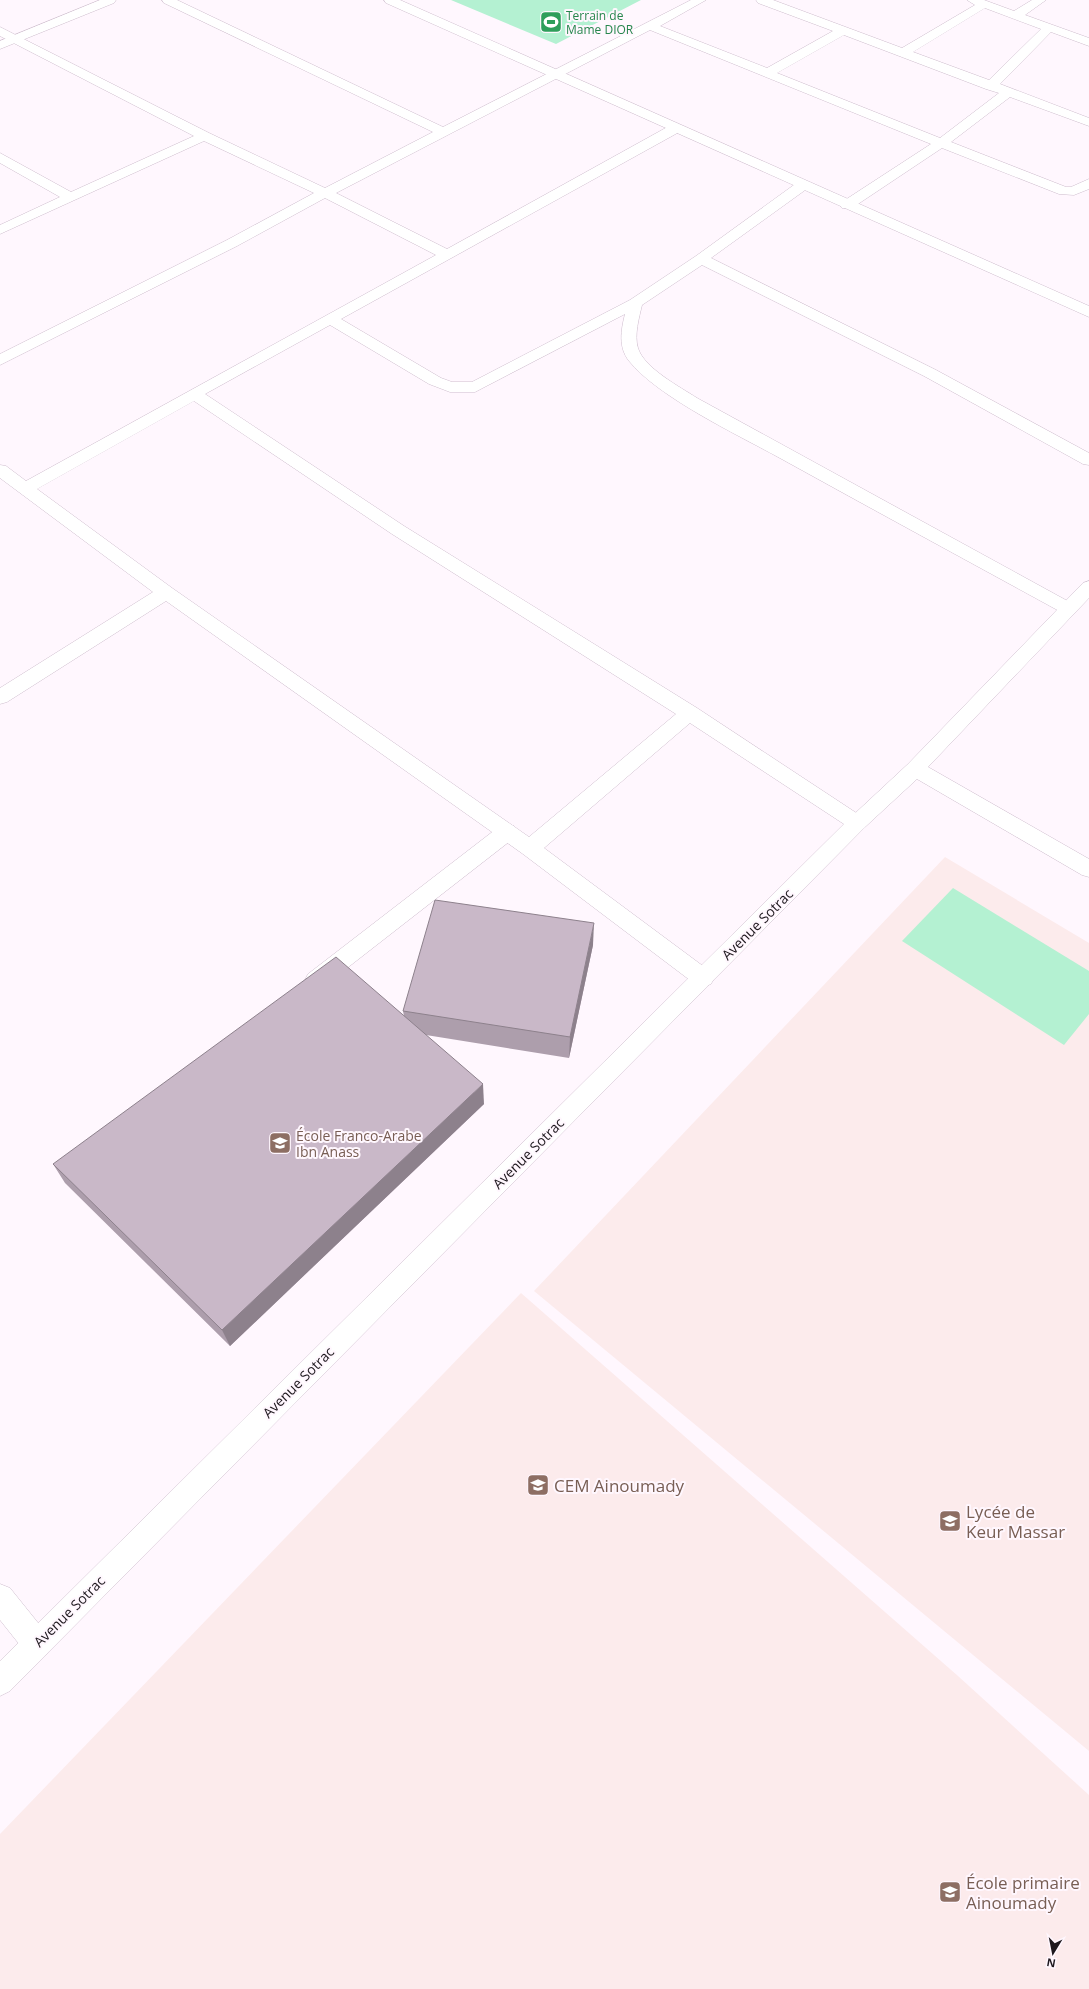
<svg xmlns="http://www.w3.org/2000/svg" width="1089" height="1989" font-family="'Open Sans',sans-serif">
	<rect width="100%" height="100%" fill="#fff7fe"/>
	<!-- education -->
	<g fill="#fcebec">
		<path d="M 945,857 L 1089,943 L 1089,1751 L 534,1291 Z"/>
		<path d="M 521,1293 L 958,1676 L 1089,1795 L 1089,1989 L 0,1989 L 0,1834 Z"/>
	</g>
	<!-- green -->
	<g fill="#b4f1d2">
		<path d="M 451,0 L 641,0 L 556,44 Z"/>
		<path d="M 953,888 L 1089,971 L 1089,1014 L 1064,1045 L 902,941 Z"/>
	</g>
	<g fill="none" stroke-linecap="round" stroke-linejoin="round">
		<!-- lane casing -->
		<g stroke="#cebdcd" stroke-width="1">
			<path id="lane" d="M 507,824 L 514,826 L 517,832 L 514,838 L 324,986 L 316,989 L 308,986 L 305,980 L 308,974 L 500,826 Z"/>
		</g>
		<!-- street casing -->
		<g stroke="#cebdcd" stroke-width="1">
			<g id="street">
				<path d="M 162,0 L 177,0 L 443,127 L 691,0 L 706,0 L 660,26 L 767,68 L 833,31 L 758,3 L 756,0 L 773,0 L 902,48 L 975,5 L 967,0 L 984,0 L 1014,11 L 1032,0 L 1046,0 L 1025,15 L 1089,38 L 1089,46 L 1051,32 L 1000,84 L 1089,118 L 1089,126 L 1010,97 L 951,142 L 1066,187 L 1071,187 L 1089,179 L 1089,189 L 1074,195 L 1059,194 L 942,148 L 852,208 L 842,208 L 840,205 L 842,202 L 931,144 L 650,30 L 336,193 L 447,249 L 671,125 L 681,125 L 683,128 L 681,131 L 341,319 L 441,378 L 452,382 L 472,382 L 630,300 L 696,256 L 798,182 L 808,182 L 810,185 L 808,188 L 711,258 L 936,370 L 1089,453 L 1089,465 L 1083,464 L 924,376 L 702,265 L 642,305 C 639,318 634,335 638,348 C 644,368 680,387 697,398 L 1073,604 L 1076,608 L 1073,612 L 1067,614 L 1061,612 C 966,560 872,509 778,457 C 736,434 658,397 629,361 C 618,347 621,330 625,314 L 475,392 L 450,392 L 429,384 L 330,325 L 205,394 L 404,526 L 697,708 L 864,818 L 867,823 L 864,828 L 857,831 L 850,828 L 690,723 L 544,848 L 711,972 L 714,978 L 711,984 L 703,987 L 695,984 L 523,854 L 166,601 L 7,702 L 0,704 L 0,688 L 153,592 L 0,478 L 0,465 L 6,466 L 26,481 L 436,255 L 325,198 L 237,246 L 0,365 L 0,354 L 227,240 L 314,193 L 204,141 L 0,234 L 0,225 L 60,197 L 0,163 L 0,153 L 71,192 L 194,136 L 0,36 L 0,27 L 209,133 L 325,188 L 433,132 L 164,3 ZM 985,8 L 1041,29 L 989,80 L 913,52 ZM 844,35 L 986,89 L 999,93 L 940,138 L 777,73 ZM 194,401 L 392,534 L 676,714 L 529,837 L 172,588 L 37,489 Z"/>
				<path d="M 0,1584 L 10,1588 L 47,1634 L 51,1644 L 47,1654 L 37,1658 L 27,1654 L 0,1620 Z"/>
			</g>
		</g>
		<!-- secondary casing -->
		<g stroke="#cebdcd" stroke-width="1">
			<g id="secondary">
				<path d="M 100,0 L 116,0 L 114,3 L 0,49 L 0,41 Z"/>
				<path d="M 384,0 L 400,0 L 1089,306 L 1089,317 L 386,3 Z"/>
				<path d="M 1089,581 L 1089,598 L 928,767 L 1089,859 L 1089,877 L 1082,875 L 917,779 L 864,828 L 10,1691 L 0,1696 L 0,1661 L 850,818 L 908,764 L 1083,583 Z"/>
			</g>
		</g>
		<!-- lane -->
		<use href="#lane" fill="#fff" fill-rule="evenodd"/>
		<!-- street -->
		<use href="#street" fill="#fff" fill-rule="evenodd"/>
		<!-- secondary -->
		<use href="#secondary" fill="#fff" fill-rule="evenodd"/>
	</g>
	<!-- wall -->
	<path fill="#ad9eac" d="M 593,945 L 569,1058 L 426,1035 L 484,1104 L 230,1346 L 65,1183 L 53,1164 L 404,1016 L 403,1011 Z"/>
	<!-- shaded-wall -->
	<g fill="#8d818c">
		<path d="M 594,923 L 593,945 L 569,1058 L 570,1037 Z"/>
		<path d="M 483,1084 L 484,1104 L 230,1346 L 222,1330 Z"/>
	</g>
	<!-- building -->
	<g fill="#c9b8c8" stroke="#8d818c">
		<path d="M 435,900 L 594,923 L 570,1037 L 403,1011 Z"/>
		<path d="M 336,957 L 483,1084 L 222,1330 L 53,1164 Z"/>
	</g>
	<!-- icons -->
	<defs>
		<g id="stadium-square" transform="scale(1.15)"><rect x="-9" y="-9" width="18" height="18" rx="4" fill="#2e9e5b" stroke="#fff7fe"/><path d="M0-5a6.5 5 0 1 0 0 10a6.5 5 0 1 0 0-10ZM-3.5-1.8h7v3.6h-7Z" fill="#fff"/></g>
		<g id="school-square" transform="scale(1.15)"><rect x="-9" y="-9" width="18" height="18" rx="4" fill="#8d6e63" stroke="#fff7fe"/><path d="M0-5L7-2L0 1L-7-2ZM-4 1L0 2.5L4 1V4Q0 6-4 4Z" fill="#fff"/></g>
	</defs>
	<g fill-rule="evenodd">
		<use href="#stadium-square" x="551" y="22"/>
		<use href="#school-square" x="280" y="1143"/>
		<use href="#school-square" x="538" y="1485"/>
		<use href="#school-square" x="950" y="1521"/>
		<use href="#school-square" x="950" y="1892"/>
	</g>
	<g text-anchor="middle" dominant-baseline="central" stroke-width="4" stroke-linejoin="round" paint-order="stroke">
		<!-- far-leisure labels -->
		<g font-size="12" fill="#27864d" stroke="#fff7fe" text-anchor="start">
			<text x="566" y="15">Terrain de<tspan x="566" dy="14">Mame DIOR</tspan></text>
		</g>
		<!-- street labels -->
		<g font-size="14" fill="#1e181e" stroke="#fff7fe">
			<text transform="translate(757 924) rotate(-45)">Avenue Sotrac</text>
			<text transform="translate(528 1153) rotate(-45)">Avenue Sotrac</text>
			<text transform="translate(298 1382) rotate(-45)">Avenue Sotrac</text>
			<text transform="translate(69 1611) rotate(-45)">Avenue Sotrac</text>
		</g>
		<!-- education labels -->
		<g font-size="14" fill="#785e54" stroke="#fff7fe" text-anchor="start">
			<text x="296" y="1135">École Franco-Arabe<tspan x="296" dy="16">Ibn Anass</tspan></text>
		</g>
		<!-- near-education labels -->
		<g font-size="17" fill="#785e54" stroke="#fff7fe" text-anchor="start">
			<text x="554" y="1485">CEM Ainoumady</text>
			<text x="966" y="1511">Lycée de<tspan x="966" dy="20">Keur Massar</tspan></text>
			<text x="966" y="1882">École primaire<tspan x="966" dy="20">Ainoumady</tspan></text>
		</g>
	</g>
	<!-- north arrow -->
	<g transform="translate(1053 1953) rotate(190)" stroke="#fff7fe" stroke-width="3" paint-order="stroke">
	<path d="M0-3L7 15L0 10L-7 15Z" fill="#1e181e"/>
	<text y="-6" font-size="11" font-weight="bold" text-anchor="middle" fill="#1e181e">N</text>
	</g>
</svg>
